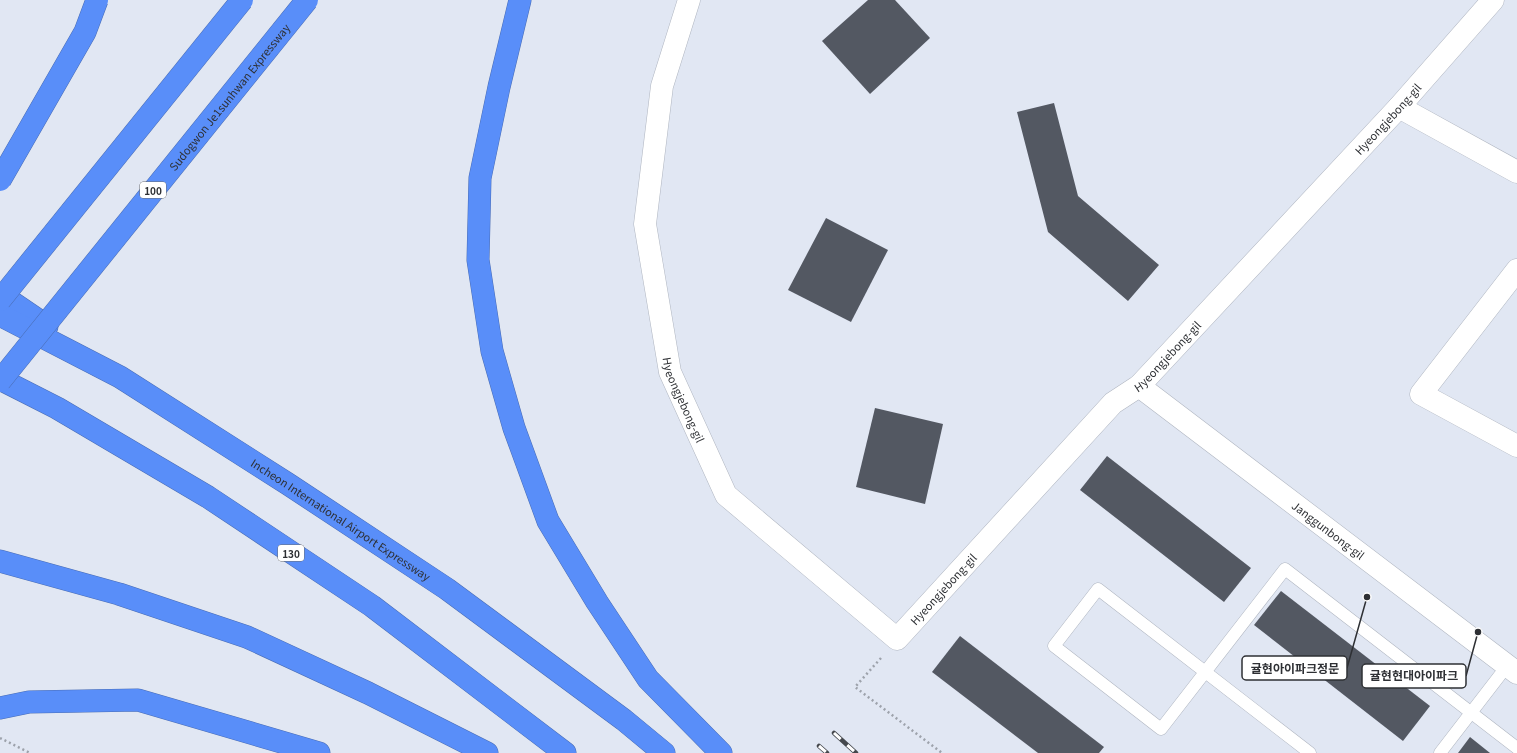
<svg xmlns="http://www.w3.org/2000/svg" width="1517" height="753" font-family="Georgia,'Noto Sans KR',serif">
	<rect width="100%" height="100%" fill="#e1e7f3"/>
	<!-- building -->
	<g fill="#535862">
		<path d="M 868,0 L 895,0 L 930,38 L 870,94 L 822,41 Z"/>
		<path d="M 1054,103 L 1078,196 L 1159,265 L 1128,301 L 1048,232 L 1017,112 Z"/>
		<path d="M 826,218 L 888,250 L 851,322 L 788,290 Z"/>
		<path d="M 875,408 L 943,424 L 925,504 L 856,487 Z"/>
		<path d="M 1107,456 L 1251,568 L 1224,602 L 1080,490 Z"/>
		<path d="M 1281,591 L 1430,706 L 1403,741 L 1254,625 Z"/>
		<path d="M 960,636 L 1104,747 L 1099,753 L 1038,753 L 932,672 Z"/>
		<path d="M 1470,737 L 1490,753 L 1458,753 Z"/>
	</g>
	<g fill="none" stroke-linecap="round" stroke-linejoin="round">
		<!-- service casing -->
		<g stroke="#b0b6c1" stroke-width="13">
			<g id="service">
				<path d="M 1310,753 L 1098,589 L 1054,646 L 1161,729 L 1285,569 L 1517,748"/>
				<path d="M 1440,753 L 1507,666"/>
			</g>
		</g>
		<!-- minor casing -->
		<g stroke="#b0b6c1" stroke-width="23">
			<g id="minor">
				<path id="s1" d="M 689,0 L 662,86 L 645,224 L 670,372 L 726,495 L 897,639 L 1113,403 L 1139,386 L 1399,107 L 1493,0"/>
				<path d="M 1399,107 L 1517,172"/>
				<path d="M 1517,270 L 1421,394 L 1517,446"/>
				<path id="s2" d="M 1139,386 L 1517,673"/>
			</g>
		</g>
		<!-- motorway casing -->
		<g stroke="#4a6db4" stroke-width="23">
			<g id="motorway">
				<path d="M 520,0 L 499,87 L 480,178 L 478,260 L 492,351 L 514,428 L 548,521 L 597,602 L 648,679 L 721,753"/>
				<path d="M 0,294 L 47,326"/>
				<path id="s3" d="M 0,315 L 120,377 L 288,484 L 447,589 L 624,720 L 664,753"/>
				<path d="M 0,379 L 57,408 L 208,497 L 372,606 L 565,753"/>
				<path d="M 0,561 L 119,594 L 247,637 L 368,693 L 487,753"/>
				<path d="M 0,708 L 29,702 L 138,700 L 319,753"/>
			</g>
		</g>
		<!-- path -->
		<g stroke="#9da2ab" stroke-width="2.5" stroke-dasharray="2 3" stroke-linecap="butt">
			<path d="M 881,658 L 855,687 L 942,753"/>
			<path d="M 0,738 L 30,753"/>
		</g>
		<!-- service -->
		<use href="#service" stroke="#fff" stroke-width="12"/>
		<!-- minor -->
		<use href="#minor" stroke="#fff" stroke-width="22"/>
		<!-- motorway -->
		<use href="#motorway" stroke="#598ef9" stroke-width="22"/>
		<!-- rail casing -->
		<g stroke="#45484d" stroke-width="4.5">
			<g id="rail">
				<path d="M 834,733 L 856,753"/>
				<path d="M 819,746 L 827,753"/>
			</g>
		</g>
		<!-- rail -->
		<use href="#rail" stroke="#fff" stroke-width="3" stroke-dasharray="9" stroke-linecap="butt"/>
		<!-- motorway-bridge casing -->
		<g stroke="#4a6db4" stroke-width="23" stroke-linecap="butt">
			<g id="motorway-bridge">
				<path d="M 0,180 L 85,32 L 97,0"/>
				<path d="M 0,300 L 242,0"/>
				<path id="s4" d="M 0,381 L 307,0"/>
			</g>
		</g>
		<!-- motorway-bridge -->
		<use href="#motorway-bridge" stroke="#598ef9" stroke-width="22"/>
	</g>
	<g text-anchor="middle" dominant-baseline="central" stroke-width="4" stroke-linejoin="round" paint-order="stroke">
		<!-- shield labels -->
		<g fill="#fff" stroke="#6d6e71" stroke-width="1">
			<rect x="140" y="182" width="26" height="16" rx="3"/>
			<rect x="278" y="545" width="26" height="16" rx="3"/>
		</g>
		<g font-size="10" font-weight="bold" fill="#2e3034">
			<text x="153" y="190">100</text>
			<text x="291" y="553">130</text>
		</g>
		<!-- street labels -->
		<g font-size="11" fill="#2e3034" stroke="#fff">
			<text stroke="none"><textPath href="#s4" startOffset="365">Sudogwon Je1sunhwan Expressway</textPath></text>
			<text stroke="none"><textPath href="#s1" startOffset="1454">Hyeongjebong-gil</textPath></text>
			<text stroke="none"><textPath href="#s1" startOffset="1130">Hyeongjebong-gil</textPath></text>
			<text stroke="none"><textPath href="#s1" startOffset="410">Hyeongjebong-gil</textPath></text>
			<text stroke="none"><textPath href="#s3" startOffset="398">Incheon International Airport Expressway</textPath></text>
			<text stroke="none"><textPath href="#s2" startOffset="238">Janggunbong-gil</textPath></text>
			<text stroke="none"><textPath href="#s1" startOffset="806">Hyeongjebong-gil</textPath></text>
		</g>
	</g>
	<!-- callouts -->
	<path fill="none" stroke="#2e3034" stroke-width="1.5" d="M1367 597L1347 668M1478 632L1466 676"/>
	<g fill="#2e3034" stroke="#fff" stroke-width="1.5">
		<circle cx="1367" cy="597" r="4"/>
		<circle cx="1478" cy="632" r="4"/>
	</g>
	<g fill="#fff" stroke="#2e3034" stroke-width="1.5">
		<rect x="1242" y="656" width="105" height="24" rx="4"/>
		<rect x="1362" y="664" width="104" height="24" rx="4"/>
	</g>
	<g font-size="12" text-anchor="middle" font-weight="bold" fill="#2e3034">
		<text x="1295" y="673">귤현아이파크정문</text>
		<text x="1414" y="680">귤현현대아이파크</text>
	</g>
</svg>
